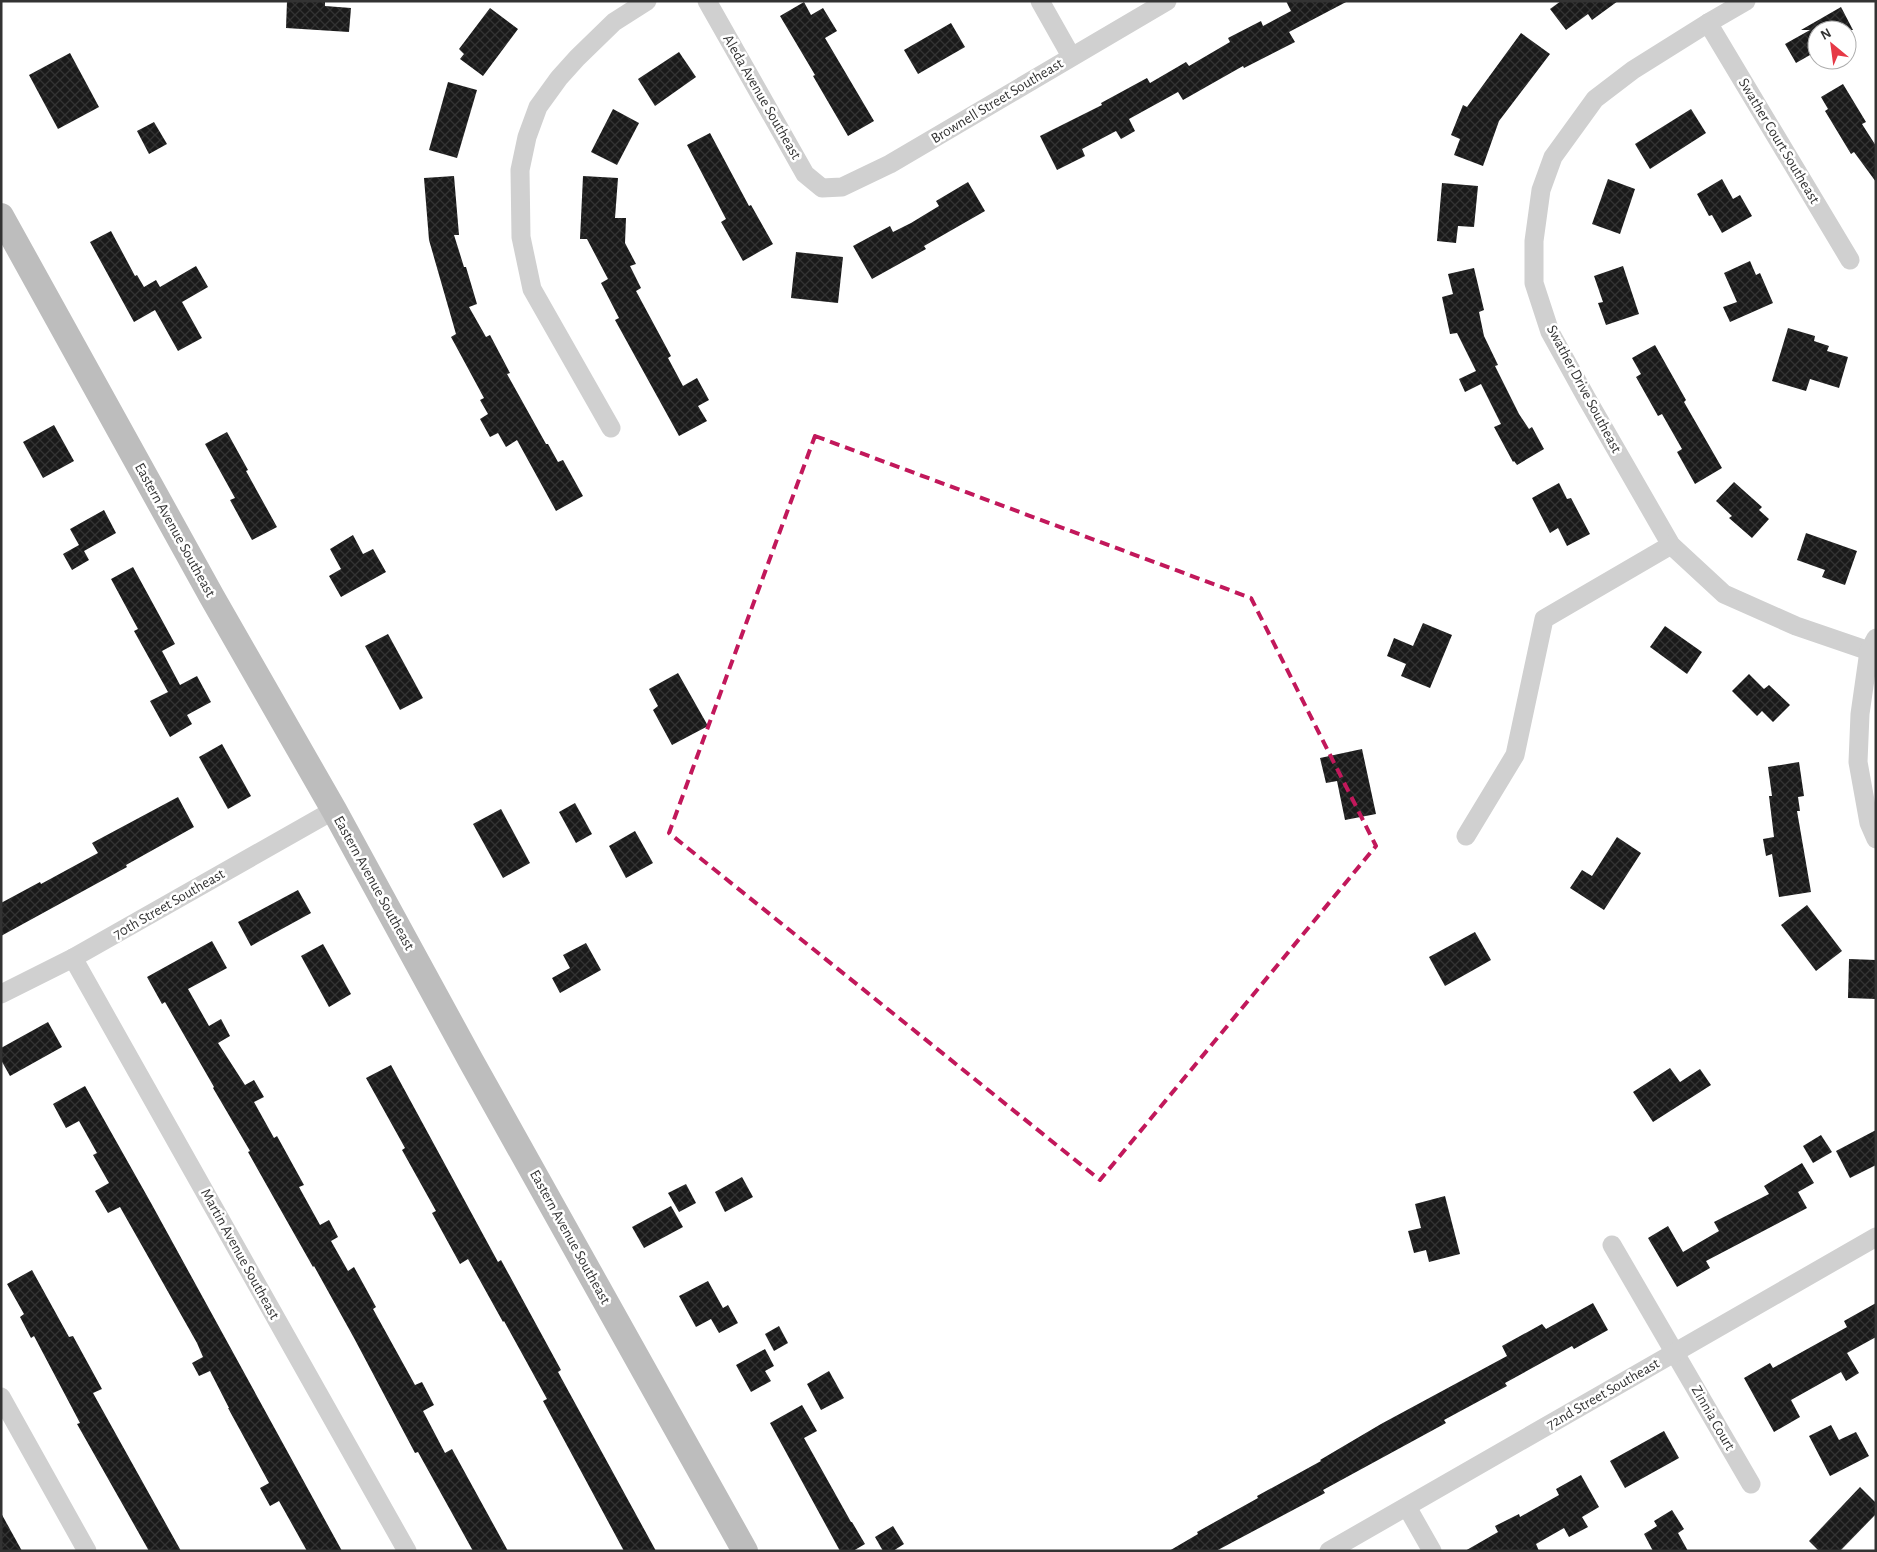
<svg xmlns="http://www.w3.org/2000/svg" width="1877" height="1552" font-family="'Alegreya Sans',sans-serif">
	<defs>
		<pattern id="building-cross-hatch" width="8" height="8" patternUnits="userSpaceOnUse" patternTransform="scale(1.25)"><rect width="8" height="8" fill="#1a1a1a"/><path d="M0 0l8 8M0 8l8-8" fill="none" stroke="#333"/></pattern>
	</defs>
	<rect width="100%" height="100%" fill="#fff"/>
	<!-- building -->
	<g fill="url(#building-cross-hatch)">
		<path d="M 287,1 L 325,1 L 325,6 L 351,8 L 349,32 L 286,28 Z"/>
		<path d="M 1286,1 L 1348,1 L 1289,32 L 1295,42 L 1244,68 L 1243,66 L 1183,100 L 1178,92 L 1129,119 L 1135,131 L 1121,139 L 1116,131 L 1082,149 L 1085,156 L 1057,170 L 1040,136 L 1102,105 L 1101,103 L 1147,78 L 1150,83 L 1186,62 L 1189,66 L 1230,42 L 1228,38 L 1261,21 L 1263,26 L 1291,11 Z"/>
		<path d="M 1561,1 L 1618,1 L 1592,20 L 1588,14 L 1566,30 L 1550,9 Z"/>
		<path d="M 804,2 L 811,15 L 823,8 L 837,31 L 825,38 L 874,121 L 848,136 L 813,76 L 815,75 L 780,16 Z"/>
		<path d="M 1841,7 L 1853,30 L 1817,30 L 1817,51 L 1796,63 L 1785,44 L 1810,30 L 1801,30 Z"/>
		<path d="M 490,8 L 518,29 L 483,76 L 460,59 L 464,54 L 459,49 Z"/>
		<path d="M 951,23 L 965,47 L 918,74 L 904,50 Z"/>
		<path d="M 1521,33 L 1550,54 L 1499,121 L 1483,166 L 1454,155 L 1460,139 L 1451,135 L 1463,105 L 1467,107 Z"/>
		<path d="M 679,52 L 696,77 L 655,106 L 638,79 Z"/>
		<path d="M 70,53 L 99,107 L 58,129 L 29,75 Z"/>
		<path d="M 448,82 L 477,90 L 457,158 L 429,150 Z"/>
		<path d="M 1843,84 L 1866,122 L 1862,124 L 1876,146 L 1876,182 L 1854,152 L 1851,154 L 1825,111 L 1828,109 L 1821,97 Z"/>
		<path d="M 613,109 L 639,123 L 617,165 L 591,152 Z"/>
		<path d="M 1691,109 L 1706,133 L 1650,169 L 1635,144 Z"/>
		<path d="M 154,122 L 167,144 L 149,154 L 137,131 Z"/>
		<path d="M 710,133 L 749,206 L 751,205 L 773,244 L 743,261 L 721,222 L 726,219 L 687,145 Z"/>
		<path d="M 454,176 L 459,235 L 454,235 L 464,267 L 466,267 L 477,304 L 469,307 L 486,337 L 490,335 L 510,373 L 507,374 L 546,444 L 548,444 L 558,462 L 563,460 L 583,496 L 556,511 L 517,440 L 506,447 L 498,433 L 490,437 L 480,419 L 488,414 L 480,400 L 484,398 L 451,337 L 456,334 L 429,240 L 424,178 Z"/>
		<path d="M 583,176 L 618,178 L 615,218 L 626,218 L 625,243 L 636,264 L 630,266 L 641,288 L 636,291 L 671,356 L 668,358 L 683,386 L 697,378 L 709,400 L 698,406 L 707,421 L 679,436 L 615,320 L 619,318 L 601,283 L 608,279 L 587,239 L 580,239 Z"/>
		<path d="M 1608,179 L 1635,189 L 1620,234 L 1592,224 Z"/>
		<path d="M 1722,179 L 1733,199 L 1740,195 L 1752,216 L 1722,233 L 1712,215 L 1709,216 L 1697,194 Z"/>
		<path d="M 968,182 L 985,211 L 924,246 L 926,249 L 872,279 L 853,246 L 890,226 L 893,232 L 911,223 L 939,206 L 936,201 Z"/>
		<path d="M 1442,183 L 1478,186 L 1474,227 L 1458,226 L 1456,243 L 1437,241 Z"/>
		<path d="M 111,231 L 135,276 L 137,275 L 144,287 L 156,280 L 160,287 L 196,266 L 208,287 L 182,302 L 202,338 L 178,351 L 155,310 L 134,322 L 90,242 Z"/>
		<path d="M 796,252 L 843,257 L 838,303 L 791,298 Z"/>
		<path d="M 1750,261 L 1756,275 L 1760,273 L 1773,303 L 1730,322 L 1723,307 L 1737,302 L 1724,273 Z"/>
		<path d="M 1623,266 L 1639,314 L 1606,325 L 1598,303 L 1603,302 L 1594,276 Z"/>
		<path d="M 1474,268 L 1484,310 L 1479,312 L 1484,336 L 1498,365 L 1495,366 L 1519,414 L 1529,429 L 1532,427 L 1544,449 L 1517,465 L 1514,461 L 1513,462 L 1494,427 L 1501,424 L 1481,384 L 1465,392 L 1459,379 L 1476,371 L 1457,333 L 1450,334 L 1442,297 L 1453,294 L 1448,274 Z"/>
		<path d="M 1788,328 L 1815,336 L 1814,341 L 1829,346 L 1827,351 L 1848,357 L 1839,388 L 1810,379 L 1806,391 L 1772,381 Z"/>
		<path d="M 1655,345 L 1686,400 L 1684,402 L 1722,468 L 1695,484 L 1677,452 L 1682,449 L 1662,414 L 1658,416 L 1636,377 L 1641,374 L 1632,358 Z"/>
		<path d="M 54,425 L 74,461 L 43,478 L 23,442 Z"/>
		<path d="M 227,432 L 248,470 L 246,471 L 277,527 L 252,540 L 230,500 L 235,498 L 205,444 Z"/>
		<path d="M 1734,482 L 1762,507 L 1759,510 L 1769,519 L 1752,538 L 1729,518 L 1732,516 L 1716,501 Z"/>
		<path d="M 1559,483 L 1567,499 L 1571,498 L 1590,534 L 1567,546 L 1558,528 L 1550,533 L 1532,498 Z"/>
		<path d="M 104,510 L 116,533 L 84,551 L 89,560 L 72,570 L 63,554 L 79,545 L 70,529 Z"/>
		<path d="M 1806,533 L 1857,551 L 1845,585 L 1822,577 L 1825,570 L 1797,560 Z"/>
		<path d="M 353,535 L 363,554 L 373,549 L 386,572 L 341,597 L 329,576 L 341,569 L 330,549 Z"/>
		<path d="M 133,567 L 175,644 L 162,651 L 180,685 L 197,676 L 211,702 L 187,715 L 192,724 L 170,737 L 150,701 L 168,692 L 134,631 L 138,629 L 111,579 Z"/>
		<path d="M 1423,623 L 1452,635 L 1430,688 L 1401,676 L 1406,664 L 1387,656 L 1394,638 L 1413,646 Z"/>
		<path d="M 1665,626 L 1702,652 L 1687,674 L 1650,647 Z"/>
		<path d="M 388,634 L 423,698 L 400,710 L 365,646 Z"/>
		<path d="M 678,673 L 708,726 L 672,745 L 653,710 L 658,706 L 649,689 Z"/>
		<path d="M 1749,674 L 1764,689 L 1769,685 L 1790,705 L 1773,722 L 1762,711 L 1757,716 L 1732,691 Z"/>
		<path d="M 222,744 L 251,796 L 228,809 L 199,757 Z"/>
		<path d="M 1362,749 L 1376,814 L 1345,820 L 1337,781 L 1326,783 L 1320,758 Z"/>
		<path d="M 1799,762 L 1804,796 L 1798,797 L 1800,811 L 1797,811 L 1811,892 L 1779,897 L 1772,854 L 1766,856 L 1763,839 L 1774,837 L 1769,796 L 1772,796 L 1768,767 Z"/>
		<path d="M 178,797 L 194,827 L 126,865 L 127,867 L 1,936 L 1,903 L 40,882 L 41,884 L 98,853 L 92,843 Z"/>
		<path d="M 575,803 L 592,834 L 576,843 L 559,812 Z"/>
		<path d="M 501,809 L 530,863 L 503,878 L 473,824 Z"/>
		<path d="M 635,831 L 653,863 L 626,878 L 609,846 Z"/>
		<path d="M 1617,837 L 1641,853 L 1604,910 L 1570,888 L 1582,870 L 1592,876 Z"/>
		<path d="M 298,890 L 311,913 L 251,946 L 238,922 Z"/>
		<path d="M 1807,905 L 1842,951 L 1816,971 L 1781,925 Z"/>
		<path d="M 1475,932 L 1491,960 L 1445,986 L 1429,957 Z"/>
		<path d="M 212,941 L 227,968 L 188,989 L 209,1026 L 221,1019 L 230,1036 L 218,1043 L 245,1085 L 254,1080 L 264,1097 L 254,1102 L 274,1138 L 277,1136 L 304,1185 L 299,1187 L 320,1225 L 329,1220 L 338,1237 L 331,1241 L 348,1271 L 354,1267 L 376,1307 L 373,1309 L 415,1385 L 422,1382 L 434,1405 L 423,1411 L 445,1453 L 452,1449 L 508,1551 L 473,1551 L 418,1452 L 415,1453 L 354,1338 L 314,1266 L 313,1267 L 275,1200 L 248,1152 L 250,1151 L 213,1088 L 214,1087 L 165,1002 L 162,1004 L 147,977 Z"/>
		<path d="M 586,943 L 601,970 L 560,993 L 552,978 L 570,968 L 563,955 Z"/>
		<path d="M 323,944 L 351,994 L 329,1007 L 301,956 Z"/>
		<path d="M 1849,959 L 1876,960 L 1876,999 L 1848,998 Z"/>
		<path d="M 48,1022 L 62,1047 L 10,1076 L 1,1060 L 1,1048 Z"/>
		<path d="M 391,1065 L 498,1262 L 501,1260 L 561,1370 L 558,1372 L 656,1551 L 624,1551 L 543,1401 L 547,1399 L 504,1321 L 503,1322 L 468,1259 L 460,1264 L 432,1213 L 436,1211 L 402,1150 L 405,1148 L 366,1078 Z"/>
		<path d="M 1670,1068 L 1680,1082 L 1700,1069 L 1711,1085 L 1653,1122 L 1633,1092 Z"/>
		<path d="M 85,1086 L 151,1203 L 342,1551 L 307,1551 L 279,1501 L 270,1506 L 260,1488 L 269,1483 L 228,1408 L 229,1408 L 210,1371 L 199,1376 L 192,1363 L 203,1357 L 197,1343 L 120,1207 L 108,1213 L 95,1191 L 109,1183 L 93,1155 L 97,1153 L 79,1121 L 66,1128 L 53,1104 Z"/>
		<path d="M 1876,1130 L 1876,1165 L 1850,1178 L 1836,1151 Z"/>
		<path d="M 1821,1135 L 1832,1152 L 1813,1163 L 1803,1146 Z"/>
		<path d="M 1802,1163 L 1814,1183 L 1798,1192 L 1807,1208 L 1706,1261 L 1710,1268 L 1677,1287 L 1648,1238 L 1668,1226 L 1683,1252 L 1719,1231 L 1714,1222 L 1769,1194 L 1764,1186 Z"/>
		<path d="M 742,1177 L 753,1197 L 725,1212 L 715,1192 Z"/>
		<path d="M 686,1184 L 696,1203 L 679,1212 L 668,1193 Z"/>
		<path d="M 1445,1196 L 1460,1254 L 1429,1262 L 1426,1250 L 1414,1253 L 1408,1231 L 1421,1228 L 1415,1204 Z"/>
		<path d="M 671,1206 L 683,1227 L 644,1248 L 632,1227 Z"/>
		<path d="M 32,1270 L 69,1337 L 73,1336 L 102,1389 L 93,1393 L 181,1551 L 149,1551 L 77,1424 L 80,1423 L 34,1336 L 31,1338 L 20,1317 L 24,1314 L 7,1284 Z"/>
		<path d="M 708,1281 L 723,1308 L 728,1305 L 738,1323 L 719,1333 L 711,1319 L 696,1327 L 679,1296 Z"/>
		<path d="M 1593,1303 L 1608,1330 L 1574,1349 L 1572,1346 L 1505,1383 L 1507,1386 L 1444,1420 L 1446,1423 L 1323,1490 L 1325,1493 L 1216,1551 L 1169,1551 L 1198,1534 L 1197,1532 L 1258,1498 L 1257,1496 L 1321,1461 L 1320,1460 L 1381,1424 L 1507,1356 L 1502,1346 L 1542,1324 L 1546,1329 Z"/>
		<path d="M 1876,1303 L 1876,1337 L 1847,1353 L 1859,1373 L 1846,1381 L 1841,1372 L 1791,1400 L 1800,1417 L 1774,1432 L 1744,1378 L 1770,1363 L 1773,1368 L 1847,1327 L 1844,1321 Z"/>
		<path d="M 779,1326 L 788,1343 L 774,1351 L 765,1334 Z"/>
		<path d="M 765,1349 L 774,1366 L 765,1371 L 771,1381 L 751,1392 L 736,1365 Z"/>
		<path d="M 829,1371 L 844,1398 L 821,1410 L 807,1384 Z"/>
		<path d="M 802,1405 L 817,1431 L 804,1438 L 851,1522 L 852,1522 L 865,1544 L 853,1551 L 840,1551 L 770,1423 Z"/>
		<path d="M 1831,1425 L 1839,1440 L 1856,1432 L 1869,1456 L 1830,1476 L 1809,1436 Z"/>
		<path d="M 1664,1431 L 1679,1458 L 1625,1488 L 1610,1461 Z"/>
		<path d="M 1581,1475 L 1599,1507 L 1582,1517 L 1588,1527 L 1569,1537 L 1564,1528 L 1536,1544 L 1539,1551 L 1465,1551 L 1498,1532 L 1495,1526 L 1519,1514 L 1520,1517 L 1559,1495 L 1556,1489 Z"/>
		<path d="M 1860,1487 L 1876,1503 L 1876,1514 L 1840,1551 L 1819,1551 L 1809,1541 Z"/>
		<path d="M 1672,1510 L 1684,1529 L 1678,1533 L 1688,1551 L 1653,1551 L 1644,1534 L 1657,1526 L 1654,1521 Z"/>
		<path d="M 1,1513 L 22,1551 L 1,1551 Z"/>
		<path d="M 893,1526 L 904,1544 L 893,1551 L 883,1551 L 875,1537 Z"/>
	</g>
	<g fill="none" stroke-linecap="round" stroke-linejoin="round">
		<!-- street -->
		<g stroke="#d0d0d0" stroke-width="19">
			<path d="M 707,1 L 805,174 L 822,188 L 842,187 L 890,164 L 1167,1"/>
			<path d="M 1040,1 L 1071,56"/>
			<path d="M 1746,1 L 1708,23 L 1633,70 L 1595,99 L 1553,157 L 1541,190 L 1534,241 L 1534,283 L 1550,332 L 1587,399 L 1671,545 L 1724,594 L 1796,626 L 1869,651"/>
			<path d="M 1708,23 L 1850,260"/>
			<path d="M 611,428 L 532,289 L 521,237 L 520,170 L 527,137 L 538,107 L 559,78 L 577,58 L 614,22 L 647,1"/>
			<path d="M 1876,638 L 1869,651 L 1860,714 L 1858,762 L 1869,823 L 1876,839"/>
			<path d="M 1466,836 L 1515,755 L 1544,619 L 1671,545"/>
			<path d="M 73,958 L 407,1551"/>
			<path d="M 1,994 L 73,958 L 334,810"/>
			<path d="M 1612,1245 L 1751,1484"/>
			<path d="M 1,1397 L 87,1551"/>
			<path d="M 1407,1507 L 1432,1551"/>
			<path d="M 1329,1551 L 1876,1237"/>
		</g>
		<!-- secondary -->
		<path stroke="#bdbdbd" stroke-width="26" d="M 1,216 L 212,597 L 334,810 L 471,1061 L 745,1551"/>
	</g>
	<!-- marked area -->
	<path fill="none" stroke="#c2185b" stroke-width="4" stroke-dasharray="10 6" stroke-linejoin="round" d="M 815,436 L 1251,598 L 1376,846 L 1100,1180 L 669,833 Z"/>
	<g text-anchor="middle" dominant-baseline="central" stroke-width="5" stroke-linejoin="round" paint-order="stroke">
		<!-- street labels -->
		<g font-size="15" fill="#333" stroke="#fff">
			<text transform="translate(762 97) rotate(60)">Aleda Avenue Southeast</text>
			<text transform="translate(997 101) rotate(-31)">Brownell Street Southeast</text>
			<text transform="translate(1779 141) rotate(59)">Swather Court Southeast</text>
			<text transform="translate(1584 389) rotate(62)">Swather Drive Southeast</text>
			<text transform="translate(175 530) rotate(61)">Eastern Avenue Southeast</text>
			<text transform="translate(374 883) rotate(61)">Eastern Avenue Southeast</text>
			<text transform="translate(169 904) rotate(-30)">70th Street Southeast</text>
			<text transform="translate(570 1237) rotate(61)">Eastern Avenue Southeast</text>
			<text transform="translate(240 1254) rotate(61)">Martin Avenue Southeast</text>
			<text transform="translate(1603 1394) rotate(-30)">72nd Street Southeast</text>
			<text transform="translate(1713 1418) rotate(60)">Zinnia Court</text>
		</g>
	</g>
	<!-- border -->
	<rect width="1877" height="1552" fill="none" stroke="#333333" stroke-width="5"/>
	<!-- north arrow -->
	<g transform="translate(1832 45) rotate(331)"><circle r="24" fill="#ffffff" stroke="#adadad"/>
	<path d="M0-4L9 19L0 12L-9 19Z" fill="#e63946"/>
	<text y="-8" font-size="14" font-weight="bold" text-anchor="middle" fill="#333333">N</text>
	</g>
</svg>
